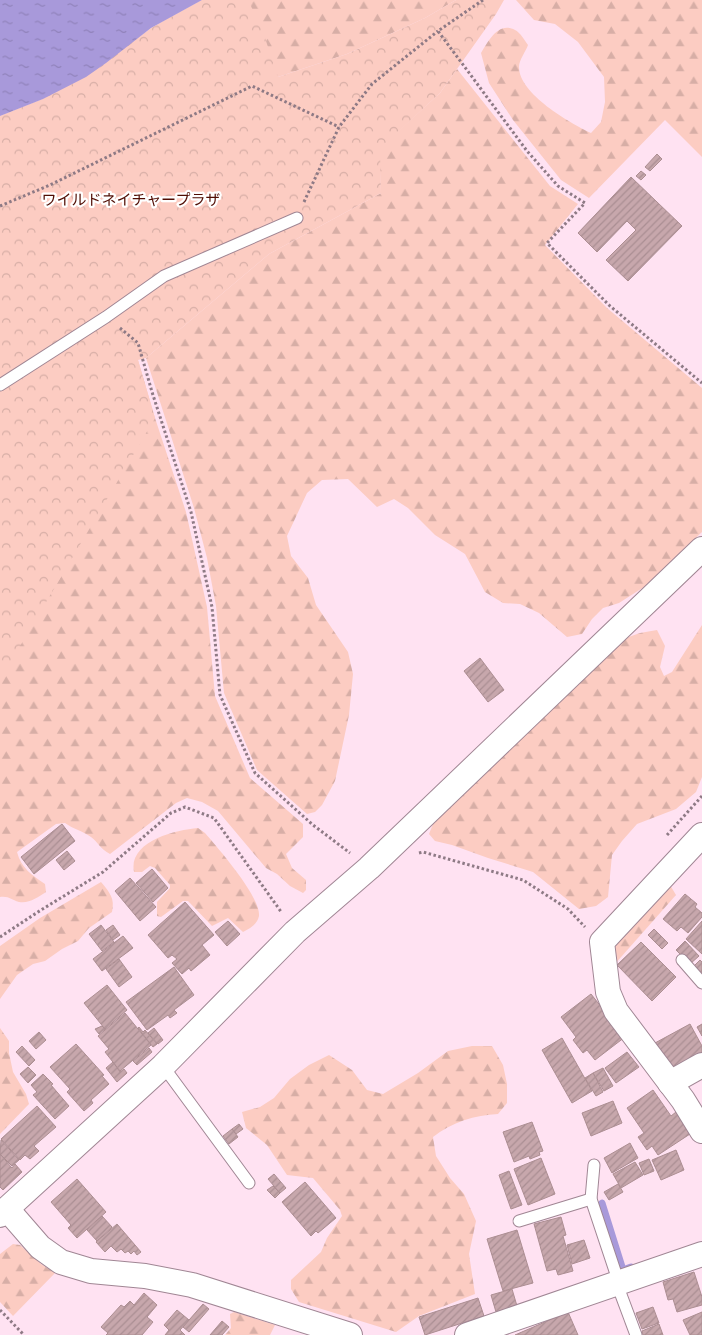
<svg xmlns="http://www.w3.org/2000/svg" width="702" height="1335" font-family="Signika,'Noto Sans JP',sans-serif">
	<defs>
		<pattern id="forest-firs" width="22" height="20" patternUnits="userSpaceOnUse" patternTransform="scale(1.25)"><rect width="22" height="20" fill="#fcccc2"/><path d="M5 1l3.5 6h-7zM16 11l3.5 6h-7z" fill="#d7aea6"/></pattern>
		<pattern id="park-crowns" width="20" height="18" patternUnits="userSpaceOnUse" patternTransform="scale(1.25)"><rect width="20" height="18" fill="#fcccc2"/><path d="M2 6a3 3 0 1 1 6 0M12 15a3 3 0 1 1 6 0" fill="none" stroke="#d7aea6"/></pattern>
		<pattern id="water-ripples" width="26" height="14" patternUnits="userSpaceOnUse" patternTransform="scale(1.25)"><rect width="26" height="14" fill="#a899da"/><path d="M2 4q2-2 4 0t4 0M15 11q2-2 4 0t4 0" fill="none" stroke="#9082ba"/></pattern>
		<pattern id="building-hatch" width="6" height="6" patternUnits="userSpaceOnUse" patternTransform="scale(1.25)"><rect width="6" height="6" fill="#c7a7ac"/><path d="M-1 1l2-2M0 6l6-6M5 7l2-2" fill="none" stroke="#aa8e93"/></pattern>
	</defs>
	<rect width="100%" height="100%" fill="#ffe2f2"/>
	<!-- forest -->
	<g fill="url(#forest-firs)">
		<path d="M 202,0 L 456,0 L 425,18 L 347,54 L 278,77 L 0,116 L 43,99 L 165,20 Z"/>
		<path d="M 516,0 L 702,0 L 702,157 L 665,120 L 589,198 L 561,180 L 513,120 L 489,83 L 481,53 C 488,42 498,21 515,30 C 520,32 525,41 528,45 C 526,51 519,60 519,67 C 519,94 570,123 591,133 L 601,122 L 605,102 L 604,77 L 578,42 L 555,24 L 534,20 Z"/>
		<path d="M 457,69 L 550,186 L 578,204 L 545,245 L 607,308 L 702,388 L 702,532 L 644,587 L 619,603 L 603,608 L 592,619 L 582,634 L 567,637 L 539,613 L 520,604 L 503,603 L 485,592 L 465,554 L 435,535 L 408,508 L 394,499 L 377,507 L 348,479 L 322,480 L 307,493 L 287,536 L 291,556 L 308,578 L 316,605 L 348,652 L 353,674 L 349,715 L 335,781 L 322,805 L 315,812 L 307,814 L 257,770 L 224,693 L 216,606 L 207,558 L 194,508 L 146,358 L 269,254 L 381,193 L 379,149 L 440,93 Z"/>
		<path d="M 138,360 L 155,418 L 186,512 L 207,607 L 215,696 L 250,778 L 303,824 L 303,837 L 286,854 L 292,868 L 306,880 L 306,890 L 303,893 L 290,886 L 277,874 L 266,868 L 218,811 L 202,802 L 187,798 L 176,803 L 110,854 C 100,849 99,843 91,837 C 83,831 73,829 65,823 L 56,824 L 17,852 C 21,868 32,875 45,884 L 46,892 C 38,897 29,904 19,902 C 11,900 10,896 0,897 L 0,440 Z"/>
		<path d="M 702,625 L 702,777 L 696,792 L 676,809 L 637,824 L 622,841 L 612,855 L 608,897 L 596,906 L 579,909 L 533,872 L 488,858 L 452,845 L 435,841 L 429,834 L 435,819 L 623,639 L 640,633 L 657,630 L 665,646 L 660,667 L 664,676 L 672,672 Z"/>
		<path d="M 198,828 L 205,833 C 217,847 261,897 259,916 C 257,925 250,928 243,932 L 228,918 L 212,926 L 188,901 L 183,901 L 161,917 L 157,916 L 157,902 L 170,888 L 170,885 L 155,868 L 150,866 L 142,872 L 134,872 C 128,842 174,830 198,828 Z"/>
		<path d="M 101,882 C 110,893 115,898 112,912 L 89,928 L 78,941 L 62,949 L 45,961 L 33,964 L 17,975 L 0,999 L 0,946 L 40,918 Z"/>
		<path d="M 670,885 L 676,895 L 614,965 L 611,942 Z"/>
		<path d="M 0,1028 L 9,1041 L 9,1053 L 13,1072 L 26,1094 L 29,1104 L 0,1134 Z"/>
		<path d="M 472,1046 L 492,1046 L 503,1065 L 507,1084 L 507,1103 L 498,1114 C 475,1115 452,1122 433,1137 L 436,1156 L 450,1178 L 464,1194 L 476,1221 L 469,1254 L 475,1294 L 419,1316 L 396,1332 L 299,1302 L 291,1289 L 291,1280 L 321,1252 L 327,1238 L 342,1216 L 340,1210 L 313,1178 L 287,1175 L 267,1145 L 246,1128 L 242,1112 L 260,1107 L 274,1098 L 290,1079 L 309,1065 L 329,1055 L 352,1070 L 367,1090 L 383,1094 L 418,1073 L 448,1051 Z"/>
		<path d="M 13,1244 L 20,1245 L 41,1264 L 55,1273 L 13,1316 L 0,1302 L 0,1254 Z"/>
		<path d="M 234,1312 L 275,1325 L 270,1335 L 225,1335 L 231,1328 L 230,1314 Z"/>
	</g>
	<!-- park -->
	<path fill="url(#park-crowns)" d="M 202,0 L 248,0 L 262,29 L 278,77 L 347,54 L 425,18 L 456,0 L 504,0 L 496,14 L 440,93 L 380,149 L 381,193 L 269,254 L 146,358 L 138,360 L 155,418 L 0,680 L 0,116 L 43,99 L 86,77 L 107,63 L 151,28 Z"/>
	<!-- water -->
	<path fill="url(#water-ripples)" d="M 0,0 L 202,0 L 151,28 L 106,63 L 86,77 L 43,99 L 0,116 Z"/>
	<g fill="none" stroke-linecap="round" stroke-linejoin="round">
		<!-- stream -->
		<path stroke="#a899da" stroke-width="7" d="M 602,1203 L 623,1270 L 631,1267"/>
	</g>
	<!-- building -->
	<g fill="url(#building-hatch)" stroke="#ac8e92">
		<path d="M 657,154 L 662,159 L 650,171 L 645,167 Z"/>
		<path d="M 641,171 L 646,175 L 641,180 L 636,176 Z"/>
		<path d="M 631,177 L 682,226 L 628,281 L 606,260 L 636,230 L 627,221 L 597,252 L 578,233 Z"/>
		<path d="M 480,658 L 504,690 L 488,702 L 464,671 Z"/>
		<path d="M 62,824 L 75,841 L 34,874 L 21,857 Z"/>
		<path d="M 67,851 L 75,861 L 64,870 L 56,860 Z"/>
		<path d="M 152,869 L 168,888 L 153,902 L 136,883 Z"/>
		<path d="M 130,878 L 156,907 L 140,921 L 115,891 Z"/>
		<path d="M 685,894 L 697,904 L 695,907 L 702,913 L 702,917 L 688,933 L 681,927 L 677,931 L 663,919 Z"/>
		<path d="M 185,902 L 214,935 L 202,945 L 210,955 L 191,971 L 189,968 L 182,974 L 172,963 L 177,959 L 172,955 L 168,958 L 148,935 Z"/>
		<path d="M 228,921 L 240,934 L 227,946 L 215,932 Z"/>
		<path d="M 702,921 L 702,954 L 686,939 Z"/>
		<path d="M 101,925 L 114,942 L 102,951 L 89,934 Z"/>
		<path d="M 113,925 L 120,935 L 113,940 L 106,930 Z"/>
		<path d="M 654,929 L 668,943 L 662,949 L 648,935 Z"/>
		<path d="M 123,936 L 133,948 L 102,971 L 93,959 Z"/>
		<path d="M 685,941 L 699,956 L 690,964 L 676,950 Z"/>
		<path d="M 641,942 L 676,977 L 652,1001 L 617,965 Z"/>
		<path d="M 119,959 L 132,977 L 119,987 L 106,969 Z"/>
		<path d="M 700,960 L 702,962 L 702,976 L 693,967 Z"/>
		<path d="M 174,967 L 194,995 L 174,1010 L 177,1013 L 170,1018 L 168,1015 L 147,1030 L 126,1002 Z"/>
		<path d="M 107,985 L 127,1010 L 105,1029 L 84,1003 Z"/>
		<path d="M 591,994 L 625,1037 L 595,1060 L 587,1050 L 583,1053 L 573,1040 L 576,1037 L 561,1017 Z"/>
		<path d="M 125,1013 L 151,1045 L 120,1071 L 105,1052 L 109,1049 L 98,1036 Z"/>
		<path d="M 690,1024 L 702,1046 L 702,1053 L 669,1070 L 655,1043 Z"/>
		<path d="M 702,1024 L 702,1036 L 697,1027 Z"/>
		<path d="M 102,1026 L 105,1029 L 99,1034 L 95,1029 Z"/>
		<path d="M 139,1027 L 143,1032 L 145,1030 L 157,1044 L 153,1047 L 138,1028 Z"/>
		<path d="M 154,1028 L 163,1040 L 158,1044 L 148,1033 Z"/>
		<path d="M 39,1032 L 46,1040 L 36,1049 L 29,1041 Z"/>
		<path d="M 562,1038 L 592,1091 L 572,1103 L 542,1050 Z"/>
		<path d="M 76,1044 L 104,1075 L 102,1076 L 109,1084 L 91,1100 L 93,1103 L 84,1111 L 67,1092 L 70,1089 L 50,1067 Z"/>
		<path d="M 22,1046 L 35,1060 L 29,1066 L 16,1052 Z"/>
		<path d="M 149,1048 L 152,1052 L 137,1065 L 133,1061 Z"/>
		<path d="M 627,1052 L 639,1067 L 616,1083 L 605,1068 Z"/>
		<path d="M 113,1062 L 120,1072 L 124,1069 L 127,1073 L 117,1082 L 106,1068 Z"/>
		<path d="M 28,1067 L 36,1075 L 28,1083 L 20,1074 Z"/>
		<path d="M 603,1068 L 613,1086 L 604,1091 L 593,1073 Z"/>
		<path d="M 593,1073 L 603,1092 L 596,1096 L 585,1078 Z"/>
		<path d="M 43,1074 L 53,1084 L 51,1085 L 69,1106 L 55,1119 L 33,1095 L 37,1092 L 31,1085 Z"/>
		<path d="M 653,1090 L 671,1116 L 676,1112 L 690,1134 L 658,1155 L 652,1146 L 647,1150 L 638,1137 L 644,1133 L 627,1108 Z"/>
		<path d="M 613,1101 L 622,1123 L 591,1136 L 582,1113 Z"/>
		<path d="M 37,1106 L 56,1127 L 34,1146 L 39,1151 L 30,1159 L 25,1155 L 20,1160 L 1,1139 Z"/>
		<path d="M 532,1122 L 543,1151 L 539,1152 L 540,1155 L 530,1159 L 529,1156 L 514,1162 L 503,1132 Z"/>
		<path d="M 239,1124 L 243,1129 L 236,1134 L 232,1129 Z"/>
		<path d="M 232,1129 L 238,1137 L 229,1144 L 223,1136 Z"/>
		<path d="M 1,1140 L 19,1160 L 12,1166 L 0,1154 Z"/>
		<path d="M 630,1143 L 638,1158 L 612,1173 L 604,1158 Z"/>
		<path d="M 676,1150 L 684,1170 L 661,1180 L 652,1160 Z"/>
		<path d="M 0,1154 L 12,1168 L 15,1164 L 22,1172 L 3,1190 L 0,1187 Z"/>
		<path d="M 541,1158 L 555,1194 L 528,1205 L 514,1169 Z"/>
		<path d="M 649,1159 L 654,1171 L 644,1175 L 639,1163 Z"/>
		<path d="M 635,1162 L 643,1175 L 621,1188 L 613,1174 Z"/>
		<path d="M 509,1171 L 522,1205 L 511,1209 L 499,1175 Z"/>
		<path d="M 274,1174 L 286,1188 L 280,1193 L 268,1179 Z"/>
		<path d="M 77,1179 L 106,1212 L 77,1238 L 68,1228 L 71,1225 L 51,1202 Z"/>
		<path d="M 305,1182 L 336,1218 L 318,1233 L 316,1231 L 311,1236 L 282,1202 Z"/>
		<path d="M 618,1184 L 623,1192 L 609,1200 L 604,1192 Z"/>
		<path d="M 273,1186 L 280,1193 L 275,1198 L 267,1190 Z"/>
		<path d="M 102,1216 L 112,1227 L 97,1241 L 87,1230 Z"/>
		<path d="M 561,1217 L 566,1235 L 563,1236 L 573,1271 L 558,1275 L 556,1269 L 547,1271 L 534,1224 Z"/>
		<path d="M 117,1224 L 141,1252 L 137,1255 L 134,1251 L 131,1254 L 128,1251 L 125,1253 L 121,1249 L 117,1252 L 111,1246 L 105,1252 L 96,1242 Z"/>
		<path d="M 517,1230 L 533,1283 L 503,1291 L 487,1239 Z"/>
		<path d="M 584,1240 L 590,1258 L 572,1264 L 567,1245 Z"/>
		<path d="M 694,1272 L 702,1297 L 702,1305 L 677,1312 L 673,1299 L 668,1300 L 663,1282 Z"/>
		<path d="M 512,1289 L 517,1306 L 496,1312 L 491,1295 Z"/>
		<path d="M 144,1293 L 157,1305 L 147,1317 L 153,1322 L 142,1335 L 106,1335 L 108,1333 L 101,1327 L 121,1305 L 124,1307 L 130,1301 L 134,1305 Z"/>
		<path d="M 478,1298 L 484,1316 L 425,1335 L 419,1317 Z"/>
		<path d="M 203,1304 L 209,1309 L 189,1332 L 183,1327 Z"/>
		<path d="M 653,1307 L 659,1323 L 642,1329 L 636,1313 Z"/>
		<path d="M 177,1310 L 189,1320 L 180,1330 L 185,1335 L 165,1335 L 169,1330 L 164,1325 Z"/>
		<path d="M 568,1312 L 578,1335 L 515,1335 Z"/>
		<path d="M 702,1312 L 702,1335 L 690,1335 L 683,1320 Z"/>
		<path d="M 222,1321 L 229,1327 L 222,1335 L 210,1335 Z"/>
		<path d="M 659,1324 L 663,1335 L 643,1335 L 642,1331 Z"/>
	</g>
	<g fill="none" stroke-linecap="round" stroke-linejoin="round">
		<!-- lane casing -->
		<g stroke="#a08694" stroke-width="13">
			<g id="lane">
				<path d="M 0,385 L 106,317 L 164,276 L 297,218"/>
				<path d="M 682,960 L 702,983"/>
				<path d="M 163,1066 L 249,1183"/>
				<path d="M 594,1165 L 591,1199 L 619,1283"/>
				<path d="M 519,1221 L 591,1199"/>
				<path d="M 617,1284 L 636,1335"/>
			</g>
		</g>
		<!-- street casing -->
		<g stroke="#a08694" stroke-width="26">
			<g id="street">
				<path d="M 702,835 L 602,942 L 608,992 L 616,1011 L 683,1100 L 702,1131"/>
				<path d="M 670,1083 L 702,1065"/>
				<path d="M 7,1209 L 40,1247 L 61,1262 L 91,1271 L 145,1276 L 192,1285 L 350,1335"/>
				<path d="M 0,1215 L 163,1066 L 295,932 L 369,868 L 702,549"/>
				<path d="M 467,1335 L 702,1254"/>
			</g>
		</g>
		<!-- path -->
		<g stroke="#8e7a85" stroke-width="3" stroke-dasharray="2.5 2.5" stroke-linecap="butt">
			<path d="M 483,0 L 438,31 L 527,151 L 558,186 L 585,203 L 547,243 L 610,306 L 702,383"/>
			<path d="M 304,202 L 339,127 L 372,84 L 438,31"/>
			<path d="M 0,206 L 50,185 L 252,86 L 339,127"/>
			<path d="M 120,328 L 138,343 L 152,392 L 191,512 L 212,607 L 220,695 L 255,773 L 313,825 L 350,853"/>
			<path d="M 667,835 L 702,796"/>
			<path d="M 419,853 L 423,852 L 523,880 L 568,909 L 585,927"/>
			<path d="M 0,937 L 41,910 L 103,872 L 171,813 L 185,807 L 214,818 L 282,913"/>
			<path d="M 0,1310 L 24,1335"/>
		</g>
		<!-- lane -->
		<use href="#lane" stroke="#fff" stroke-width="11"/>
		<!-- street -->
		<use href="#street" stroke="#fff" stroke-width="24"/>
	</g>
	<g text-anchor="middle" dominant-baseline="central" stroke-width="4.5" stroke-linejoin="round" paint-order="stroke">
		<!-- park labels -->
		<g font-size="15" fill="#500d03" stroke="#fff">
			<text x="131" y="200">ワイルドネイチャープラザ</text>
		</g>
	</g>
</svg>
